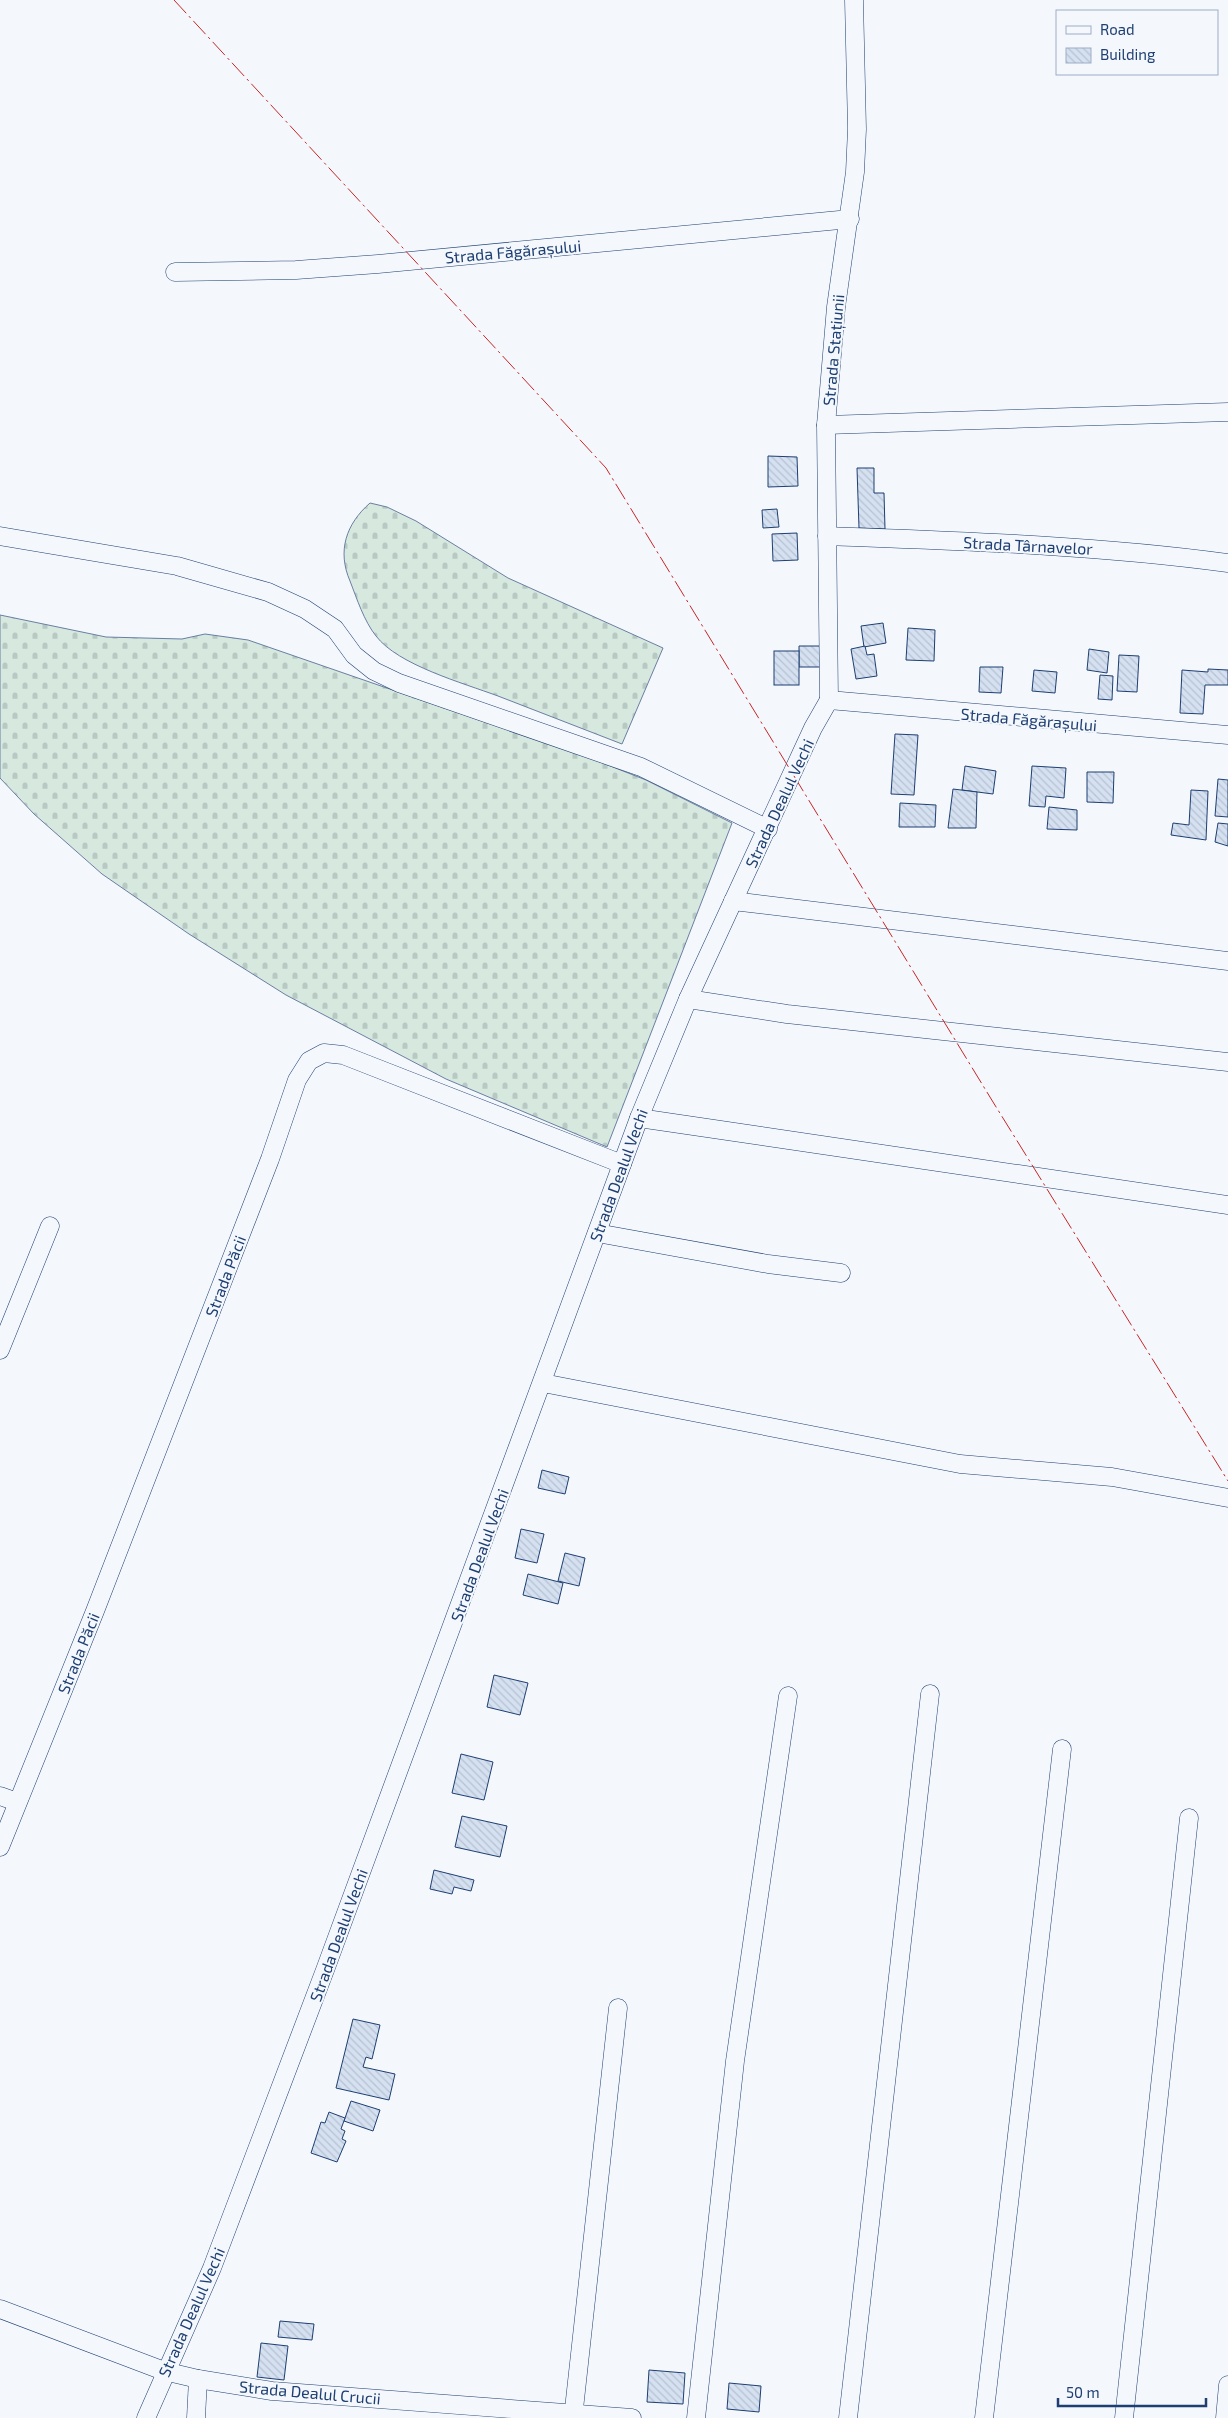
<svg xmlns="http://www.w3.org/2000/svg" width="1228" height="2418" font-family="'Exo 2',sans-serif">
	<defs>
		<pattern id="cemetery-stones" width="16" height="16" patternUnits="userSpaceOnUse" patternTransform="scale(1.25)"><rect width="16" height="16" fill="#d7e8df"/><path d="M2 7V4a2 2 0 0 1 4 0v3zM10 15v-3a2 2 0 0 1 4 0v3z" fill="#b8c8c3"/></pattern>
		<pattern id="building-back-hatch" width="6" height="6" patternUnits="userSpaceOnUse" patternTransform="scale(1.25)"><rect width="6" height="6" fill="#d5e0f0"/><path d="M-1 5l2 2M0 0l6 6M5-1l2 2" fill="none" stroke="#b6c1d1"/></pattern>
	</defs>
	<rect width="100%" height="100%" fill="#f4f7fb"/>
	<!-- cemetery -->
	<g fill="url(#cemetery-stones)" stroke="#687fa3">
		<path d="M 370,503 L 387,507 L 416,521 L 508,578 L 663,648 L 622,744 C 581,728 539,712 498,696 C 463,683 398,665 376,636 C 364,621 357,599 350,581 C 337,551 346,524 370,503 Z"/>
		<path d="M 0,615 L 106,637 L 182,639 L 205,634 L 248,640 L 595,760 L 646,780 L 732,823 L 607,1147 L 446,1079 L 286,995 L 189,934 L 102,874 L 34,814 L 0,778 Z"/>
	</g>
	<!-- building -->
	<g fill="url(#building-back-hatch)" stroke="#1d3f73">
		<path d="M 768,456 L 797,457 L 798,486 L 768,487 Z"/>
		<path d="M 857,468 L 874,468 L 874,493 L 884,493 L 885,529 L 859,528 Z"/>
		<path d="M 777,509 L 779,527 L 763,528 L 762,510 Z"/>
		<path d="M 797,533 L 798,560 L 773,561 L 772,534 Z"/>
		<path d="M 883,623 L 886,643 L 864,647 L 861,626 Z"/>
		<path d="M 908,628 L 935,630 L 934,661 L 906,660 Z"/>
		<path d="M 799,646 L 823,646 L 824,667 L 799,667 Z"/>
		<path d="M 865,646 L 867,655 L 874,654 L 877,676 L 856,679 L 851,649 Z"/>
		<path d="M 1089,649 L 1109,652 L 1107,673 L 1087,670 Z"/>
		<rect x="774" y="651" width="25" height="34"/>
		<path d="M 1119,655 L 1139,656 L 1137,692 L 1117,691 Z"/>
		<path d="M 980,667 L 1003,667 L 1001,693 L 979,692 Z"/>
		<path d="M 1208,669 L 1228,670 L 1228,685 L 1205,685 L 1203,714 L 1180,713 L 1182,670 L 1208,672 Z"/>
		<path d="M 1034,670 L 1057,672 L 1055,693 L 1032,691 Z"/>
		<path d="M 1100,675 L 1113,676 L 1112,700 L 1098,699 Z"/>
		<path d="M 895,734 L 918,735 L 914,795 L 891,794 Z"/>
		<path d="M 965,766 L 996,771 L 993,794 L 962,790 Z"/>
		<path d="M 1032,766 L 1066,768 L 1064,798 L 1046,796 L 1045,807 L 1029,806 Z"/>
		<path d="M 1087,772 L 1114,772 L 1113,803 L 1087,802 Z"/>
		<path d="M 1218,779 L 1228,780 L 1228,817 L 1215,816 Z"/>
		<path d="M 953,789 L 977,792 L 976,828 L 948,828 Z"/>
		<path d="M 1191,790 L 1208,791 L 1206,840 L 1171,835 L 1173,823 L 1189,825 Z"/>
		<path d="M 900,803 L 936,805 L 935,827 L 899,827 Z"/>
		<path d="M 1049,807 L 1077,810 L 1077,830 L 1047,829 Z"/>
		<path d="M 1218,823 L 1228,824 L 1228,846 L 1215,842 Z"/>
		<path d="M 542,1470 L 569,1477 L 565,1494 L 538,1488 Z"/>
		<path d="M 521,1529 L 544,1534 L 537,1563 L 515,1558 Z"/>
		<path d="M 565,1553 L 585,1558 L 579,1586 L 558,1581 Z"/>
		<path d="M 528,1574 L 563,1583 L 558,1604 L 523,1595 Z"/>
		<path d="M 494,1675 L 528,1683 L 520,1715 L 487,1707 Z"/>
		<path d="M 461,1754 L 493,1762 L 484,1800 L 452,1793 Z"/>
		<path d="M 462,1816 L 507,1826 L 500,1857 L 455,1847 Z"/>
		<path d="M 434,1870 L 474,1880 L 471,1891 L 454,1887 L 452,1894 L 430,1889 Z"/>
		<path d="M 353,2019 L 380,2025 L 372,2059 L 366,2057 L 363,2067 L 395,2074 L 389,2100 L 336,2088 Z"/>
		<path d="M 351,2101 L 380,2110 L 373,2131 L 344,2121 Z"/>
		<path d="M 329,2112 L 345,2118 L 341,2129 L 345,2131 L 342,2139 L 346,2141 L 337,2162 L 311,2153 L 321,2122 L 325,2123 Z"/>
		<path d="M 280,2321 L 314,2324 L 312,2340 L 278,2337 Z"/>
		<path d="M 261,2343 L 288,2346 L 284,2380 L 257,2377 Z"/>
		<path d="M 649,2370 L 685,2373 L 683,2404 L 647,2402 Z"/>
		<path d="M 729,2383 L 761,2386 L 759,2412 L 727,2409 Z"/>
	</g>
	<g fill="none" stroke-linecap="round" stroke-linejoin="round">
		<!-- street casing -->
		<g stroke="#1d3f73" stroke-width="19">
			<g id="street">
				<path d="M 175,272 L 296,270 L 378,264 L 850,219"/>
				<path d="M 826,425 L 1228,412"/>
				<path d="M 0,536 L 177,566 L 268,592 L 305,609 L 335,629 L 354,655 L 374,671 L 399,683 L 641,767 L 768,829"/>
				<path d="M 827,536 C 961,541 1095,545 1228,563"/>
				<path d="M 829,700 L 826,425 L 836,307 L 855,172 L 857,129 L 854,0"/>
				<path d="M 829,700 L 1228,735"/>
				<path d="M 733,901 L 1228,961"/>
				<path d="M 688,999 L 787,1014 L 1228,1062"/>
				<path d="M 639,1118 L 1228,1205"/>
				<path d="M 597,1233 L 768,1264 L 841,1273"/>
				<path d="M 0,1350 L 50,1226"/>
				<path d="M 543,1383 L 960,1464 L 1112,1477 L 1228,1498"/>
				<path d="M 0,1796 L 17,1802"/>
				<path d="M 0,1847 L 95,1611 L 270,1159 L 297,1080 L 309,1061 L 324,1053 L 343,1055 L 622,1164"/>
				<path d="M 0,2309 L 164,2371 L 198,2379 L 272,2391 L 632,2418"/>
				<path d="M 146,2418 L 212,2268 L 325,1970 L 639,1118 L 688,999 L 813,728 L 829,700"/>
				<path d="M 196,2418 L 198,2379"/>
				<path d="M 573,2418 L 618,2008"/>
				<path d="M 696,2418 L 735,2061 L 788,1696"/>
				<path d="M 848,2418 L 930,1694"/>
				<path d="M 984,2418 L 1062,1749"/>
				<path d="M 1124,2418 L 1189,1818"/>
				<path d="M 1225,2418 L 1228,2385"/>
			</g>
		</g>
		<!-- street -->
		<use href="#street" stroke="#f4f7fb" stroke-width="18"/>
		<!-- power -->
		<path stroke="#c62828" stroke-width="1" stroke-dasharray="18 4 2.5 4" stroke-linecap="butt" d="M 174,0 L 606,468 L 993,1102 L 1228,1481"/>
	</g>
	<g text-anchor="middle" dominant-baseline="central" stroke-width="4" stroke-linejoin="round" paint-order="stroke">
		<!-- street labels -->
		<g font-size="16" fill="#1d3f73" stroke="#f4f7fb">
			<text transform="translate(513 251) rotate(-5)">Strada Făgărașului</text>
			<text transform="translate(833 350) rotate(-85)">Strada Stațiunii</text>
			<text transform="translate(1028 545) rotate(3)">Strada Târnavelor</text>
			<text transform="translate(1029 719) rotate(5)">Strada Făgărașului</text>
			<text transform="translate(779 803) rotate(-65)">Strada Dealul Vechi</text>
			<text transform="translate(618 1175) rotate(-70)">Strada Dealul Vechi</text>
			<text transform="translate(225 1276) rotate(-69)">Strada Păcii</text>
			<text transform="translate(479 1555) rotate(-70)">Strada Dealul Vechi</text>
			<text transform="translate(78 1653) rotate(-68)">Strada Păcii</text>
			<text transform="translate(338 1935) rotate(-70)">Strada Dealul Vechi</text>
			<text transform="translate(191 2312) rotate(-66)">Strada Dealul Vechi</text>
			<text transform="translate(310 2392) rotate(5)">Strada Dealul Crucii</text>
		</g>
	</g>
	<!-- legend -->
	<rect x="1056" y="10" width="162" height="65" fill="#f4f7fb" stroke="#9eadc5"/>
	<rect x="1066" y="26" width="25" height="8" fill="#f4f7fb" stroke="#9eadc5"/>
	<text x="1100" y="35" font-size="15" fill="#1d3f73">Road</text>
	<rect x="1066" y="48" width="25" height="15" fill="url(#building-back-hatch)" stroke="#9eadc5"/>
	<text x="1100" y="60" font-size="15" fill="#1d3f73">Building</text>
	<!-- scale -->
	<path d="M1058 2398v8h148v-8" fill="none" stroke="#1d3f73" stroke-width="2.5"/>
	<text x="1066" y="2398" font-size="15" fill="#1d3f73" stroke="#f4f7fb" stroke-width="4" paint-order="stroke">50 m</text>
</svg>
